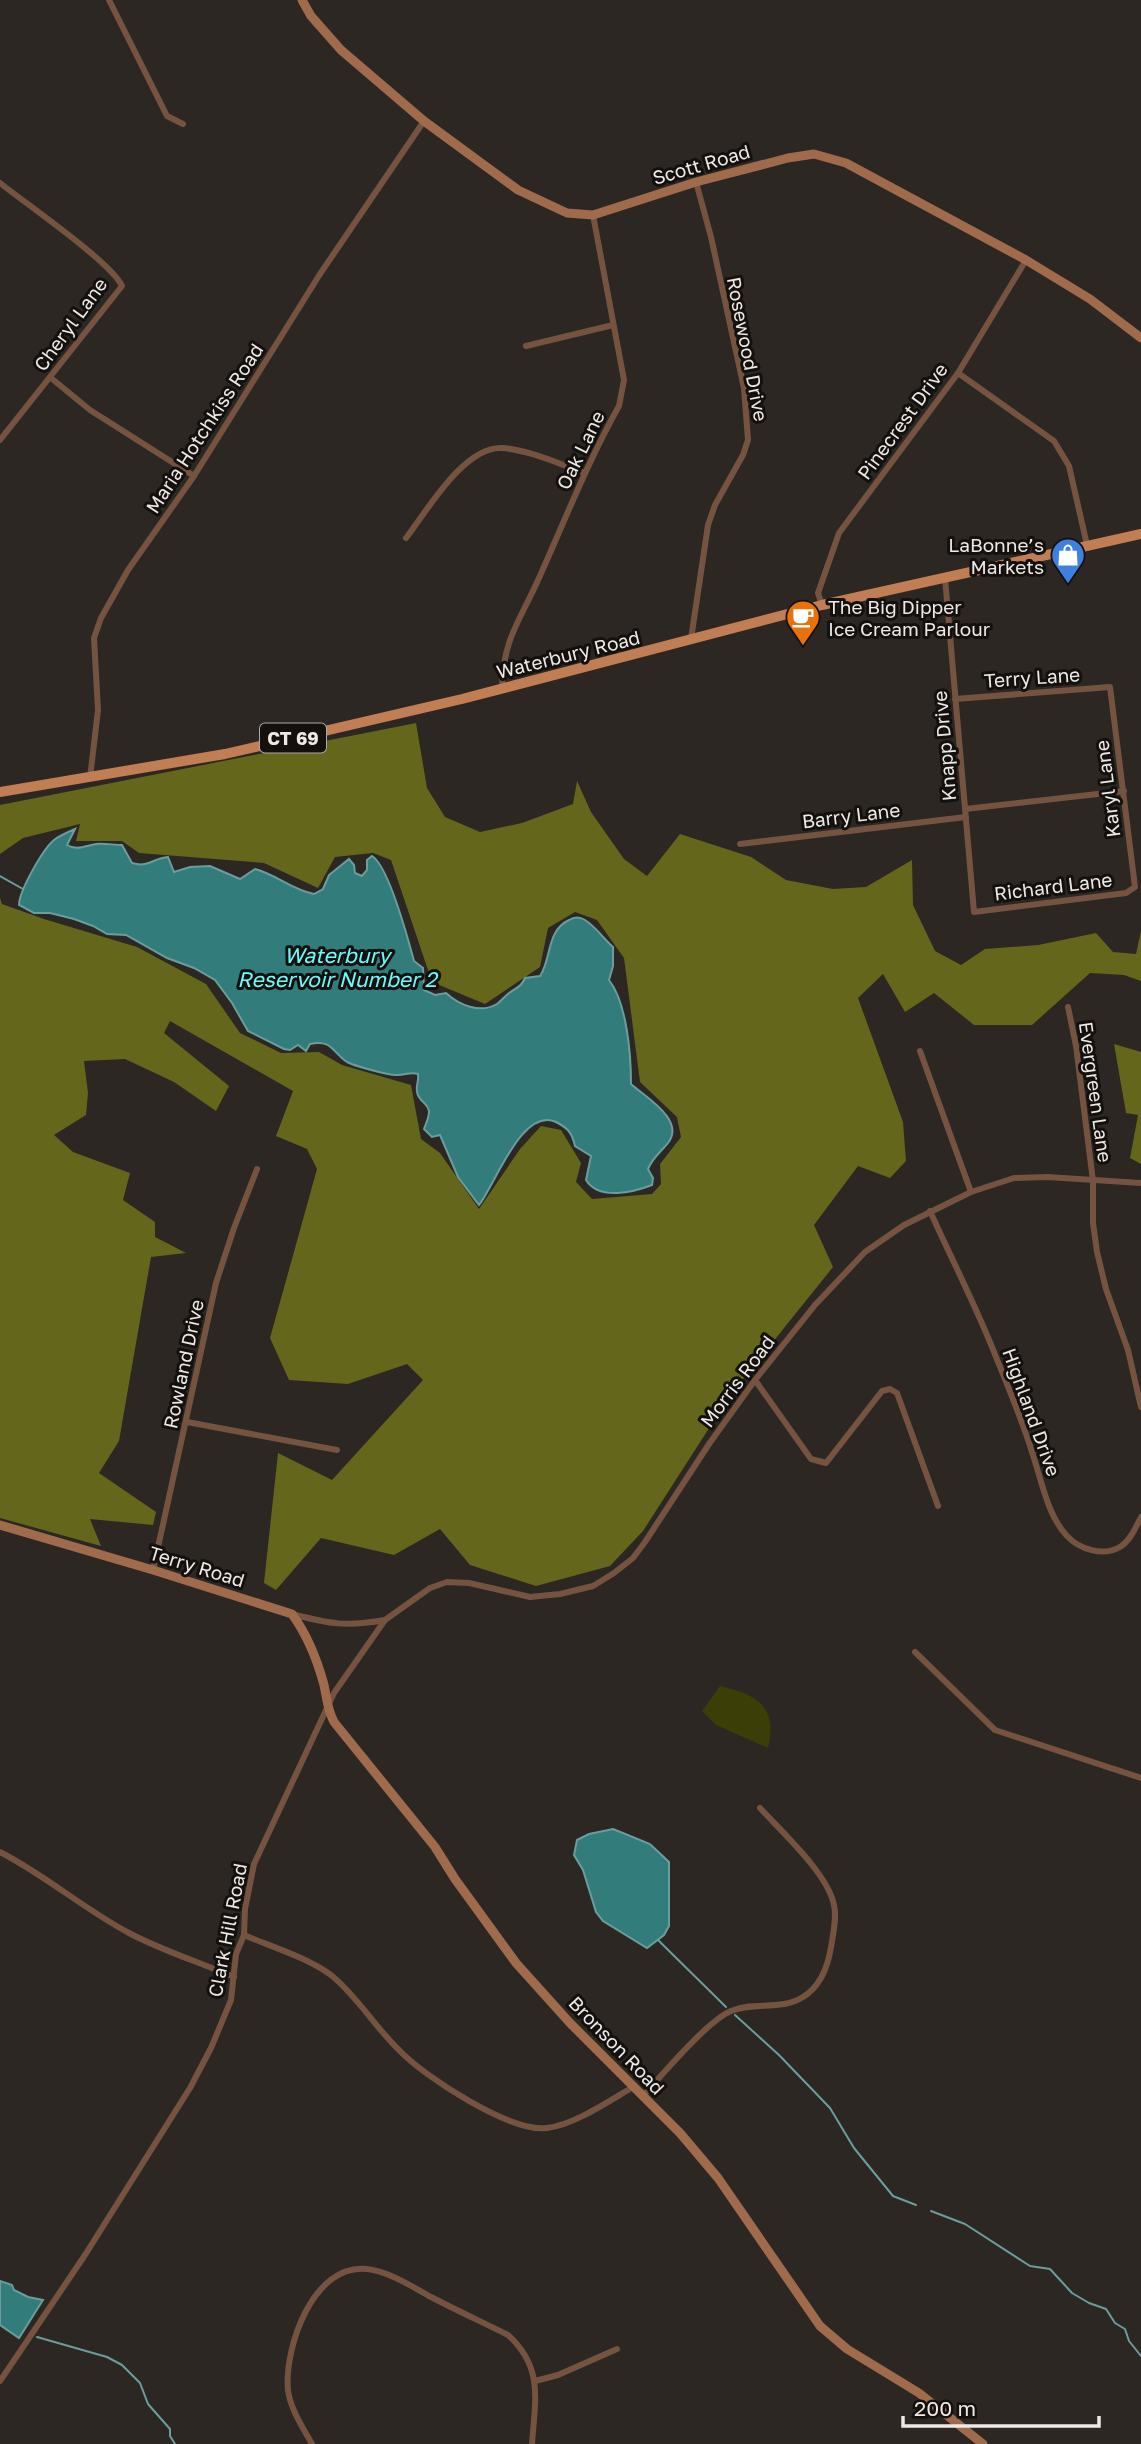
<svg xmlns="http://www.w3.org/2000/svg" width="1141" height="2444" font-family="'Golos Text',sans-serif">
	<rect width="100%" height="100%" fill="#2c2722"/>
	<!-- green -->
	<path fill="#3c3e07" d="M 720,1686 C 757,1694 778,1707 768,1748 L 716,1725 L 702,1711 Z"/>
	<!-- forest -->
	<g fill="#63661b">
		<path d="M 416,723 L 427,788 L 445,817 L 480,832 L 522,823 L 573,804 L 577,781 L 591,812 L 624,859 L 647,876 L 680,834 L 751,857 L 786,880 L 833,889 L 866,887 L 912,860 L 913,905 L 935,951 L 961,965 L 985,949 L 1038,945 L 1096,933 L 1113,952 L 1136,954 L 1141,931 L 1141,981 L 1124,975 L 1090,973 L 1032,1025 L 974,1025 L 934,993 L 905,1012 L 883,974 L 858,998 L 903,1122 L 906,1161 L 890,1178 L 858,1166 L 814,1225 L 833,1267 L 731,1394 L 643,1531 L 610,1566 L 536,1586 L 470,1565 L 440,1529 L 394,1555 L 321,1538 L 276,1590 L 264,1583 L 278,1453 L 332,1480 L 423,1380 L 407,1364 L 348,1384 L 289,1380 L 270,1338 L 317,1169 L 307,1149 L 276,1136 L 293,1091 L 170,1021 L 164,1033 L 229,1086 L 216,1111 L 174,1082 L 125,1059 L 84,1061 L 88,1093 L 86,1115 L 54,1135 L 73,1152 L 130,1173 L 123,1200 L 155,1222 L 155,1237 L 186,1253 L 151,1257 L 119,1441 L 99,1473 L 156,1512 L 153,1525 L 90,1519 L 101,1546 L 0,1518 L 0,898 L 2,904 L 44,919 L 137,947 L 206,984 L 240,1033 L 281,1053 L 319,1052 L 342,1065 L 411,1085 L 421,1139 L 440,1153 L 479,1209 L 520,1149 L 541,1126 L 561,1130 L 581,1163 L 576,1182 L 592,1199 L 652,1194 L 661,1184 L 660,1164 L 681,1137 L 677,1117 L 640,1082 L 624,958 L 597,920 L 575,912 L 548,928 L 540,967 L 485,1004 L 432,982 L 391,860 L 373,853 L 335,857 L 318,888 L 264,863 L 139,853 L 122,841 L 76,841 L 80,824 L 23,838 L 0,854 L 0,805 Z"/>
		<path d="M 1114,1044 L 1141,1052 L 1141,1164 L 1130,1158 L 1138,1115 L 1126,1113 Z"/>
	</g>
	<!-- water -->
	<g fill="#337c7c" stroke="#6b9d9c" stroke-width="2">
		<path d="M 75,829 L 67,845 C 77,851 85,846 96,844 C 104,843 114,845 122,845 L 132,863 C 149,868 153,858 168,857 L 174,872 L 190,867 L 210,866 L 240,879 L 255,869 C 277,875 291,889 314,894 L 323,889 L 329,875 L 349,859 L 354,865 L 355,873 L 362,876 L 367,870 L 367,860 L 372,856 C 389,866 408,939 414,961 L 423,968 L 424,990 L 435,995 L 446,993 C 459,1005 480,1014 497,1004 C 501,1001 505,996 509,993 C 517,987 521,987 525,978 L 540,976 C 552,958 546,931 569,920 C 574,917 580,917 585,920 C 595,926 604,939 613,947 L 613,966 L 609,980 C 627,1003 631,1055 631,1084 C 645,1097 686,1120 668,1143 C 661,1152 653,1157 648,1169 L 653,1178 L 652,1185 C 634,1192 599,1201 586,1180 L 591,1156 L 575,1146 C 572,1133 568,1128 556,1122 C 522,1107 496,1183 479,1205 L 458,1177 L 440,1135 L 432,1137 L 424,1129 C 426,1124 429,1117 429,1112 C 429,1103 417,1101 417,1091 C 416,1085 419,1081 418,1074 C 410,1071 404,1076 396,1075 C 387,1075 355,1066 347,1062 C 332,1052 332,1039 310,1044 L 306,1051 L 298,1045 L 290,1050 L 284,1049 L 248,1031 L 232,1003 L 215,980 L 194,968 L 167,958 L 126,935 L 107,934 L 93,926 L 74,919 L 50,913 L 34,913 L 19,905 C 19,891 43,849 54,840 C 59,836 68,832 75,829 Z"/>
		<path d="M 613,1829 L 650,1844 L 669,1862 L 669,1926 L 664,1935 L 647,1948 L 603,1921 L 596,1912 L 583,1870 L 574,1855 L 577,1840 L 589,1834 Z"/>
		<path d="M 0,2281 L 12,2285 L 14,2290 L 28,2297 L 43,2300 L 19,2338 L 0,2325 Z"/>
	</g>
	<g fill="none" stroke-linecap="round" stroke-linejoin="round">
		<!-- stream -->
		<g stroke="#6b9d9c" stroke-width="2">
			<path d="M 0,876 L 23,889"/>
			<path d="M 658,1940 L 726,2007"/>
			<path d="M 735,2015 L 779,2055 L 830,2108 L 854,2148 L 893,2196 L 916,2205"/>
			<path d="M 931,2211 L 965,2224 L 1030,2266 L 1050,2269 L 1072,2293 L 1089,2303 L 1106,2309 L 1115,2323 L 1125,2329 L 1129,2341 L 1141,2356"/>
			<path d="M 37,2337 L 107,2357 L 122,2365 L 140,2383 L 148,2404 L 170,2429 L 170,2436 L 175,2444"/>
		</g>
		<!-- street -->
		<g stroke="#755340" stroke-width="6">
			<path d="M 109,0 L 167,116 L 183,124"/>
			<path d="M 0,183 C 25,203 111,262 122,286 L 0,440"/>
			<path d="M 526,346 L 613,325"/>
			<path d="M 958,373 L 1054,441 L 1069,466 L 1087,545"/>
			<path d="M 51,378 L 90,410 L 194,476"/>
			<path d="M 406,538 C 427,511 464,446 502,448 C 530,450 559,464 585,473"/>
			<path d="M 945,578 L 974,912 L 1126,893 L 1135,887 L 1110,687 L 955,699"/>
			<path d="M 822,605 L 818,593 L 839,533 L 958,373 L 1026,260"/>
			<path d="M 691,639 L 708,525 L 715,505 L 743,455 L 748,440 L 744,388 L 711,237 L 696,182"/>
			<path d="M 502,689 C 503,638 520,621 539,578 C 565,520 588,461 619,406 L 624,380 L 593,215"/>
			<path d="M 90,778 L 98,710 L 94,638 L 101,618 L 128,570 L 194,476 L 320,274 L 424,121"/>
			<path d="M 965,809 L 1124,791"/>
			<path d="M 740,844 L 966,817"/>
			<path d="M 1068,1007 L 1076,1046 L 1093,1181 L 1093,1223 L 1097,1252 L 1106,1289 L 1128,1350 L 1141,1407"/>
			<path d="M 920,1051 L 971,1192"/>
			<path d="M 930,1211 C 952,1260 977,1308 996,1357 C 1009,1389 1022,1420 1032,1452 C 1041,1478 1047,1515 1067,1536 C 1079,1549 1103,1557 1120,1547 C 1130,1541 1136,1527 1141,1517"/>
			<path d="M 755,1380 L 811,1459 L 826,1463 L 882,1391 L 890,1389 L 897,1393 L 938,1506"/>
			<path d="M 187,1422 L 337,1450"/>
			<path d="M 153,1570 L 216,1283 L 234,1228 L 257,1169"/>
			<path d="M 292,1614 C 330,1624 346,1627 385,1620"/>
			<path d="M 915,1652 L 995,1730 L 1141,1778"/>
			<path d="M 0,1852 C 45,1875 84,1909 129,1933 C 163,1951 199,1962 234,1977"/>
			<path d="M 244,1935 C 272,1947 306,1957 331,1975 C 357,1996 375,2027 399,2050 C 423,2076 511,2133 547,2128 C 574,2125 609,2101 633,2087"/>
			<path d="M 642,2097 C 661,2076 707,2021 731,2011 C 754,2001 781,2011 803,1997 C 821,1986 828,1966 831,1947 C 833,1934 837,1918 834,1905 C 828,1874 782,1832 760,1808"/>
			<path d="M 0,2381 L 85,2255 L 190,2088 L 211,2048 L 231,2000 L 236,1954 L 244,1935 L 245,1909 L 254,1864 L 334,1693 L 385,1620 L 430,1588 L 447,1582 L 469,1583 L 530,1597 L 560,1594 L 593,1586 L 614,1573 L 633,1558 L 645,1542 L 709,1444 L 755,1380 L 815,1305 L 865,1252 L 904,1225 L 971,1192 L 1014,1178 L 1047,1177 L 1141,1183"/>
			<path d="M 535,2381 L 558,2375 L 617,2349"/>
			<path d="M 312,2444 C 303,2428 290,2408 288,2390 C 284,2348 313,2263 367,2269 C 390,2272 411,2286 431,2297 C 456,2310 482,2322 508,2335 C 544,2368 535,2400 532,2444"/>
		</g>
		<!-- secondary -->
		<g stroke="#a06b4c" stroke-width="9">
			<path d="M 302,0 L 311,16 L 341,50 L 424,121 L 518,190 L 567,213 L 593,215 L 696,182 L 788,158 L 814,154 L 846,163 L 1026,260 L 1090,299 L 1141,338"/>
			<path d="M 0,1525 L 153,1570 L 292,1614 C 308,1636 317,1659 324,1685 C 327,1699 327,1709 334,1722 L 435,1847 L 455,1879 L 516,1963 L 570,2023 L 680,2133 L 718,2178 L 820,2326 L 847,2349 L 919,2393 L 983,2444"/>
		</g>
		<!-- primary -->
		<path stroke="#c17d54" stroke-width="10" d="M 0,792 L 225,754 L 462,699 L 822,605 L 1141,534"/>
	</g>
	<!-- icons -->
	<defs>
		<g id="shop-pin" transform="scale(1.75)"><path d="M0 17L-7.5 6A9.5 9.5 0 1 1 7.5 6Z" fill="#3f7fe0" stroke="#13100e"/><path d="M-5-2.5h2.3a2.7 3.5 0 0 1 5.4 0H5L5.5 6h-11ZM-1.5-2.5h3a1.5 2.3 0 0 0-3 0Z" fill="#fff"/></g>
		<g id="cafe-pin" transform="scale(1.75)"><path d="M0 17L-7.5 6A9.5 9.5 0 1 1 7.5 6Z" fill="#e8710a" stroke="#13100e"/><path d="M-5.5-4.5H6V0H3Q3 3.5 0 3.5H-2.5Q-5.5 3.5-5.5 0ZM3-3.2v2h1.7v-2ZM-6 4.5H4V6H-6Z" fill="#fff"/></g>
	</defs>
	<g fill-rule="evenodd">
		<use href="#shop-pin" x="1068" y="555"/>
		<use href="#cafe-pin" x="803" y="617"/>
	</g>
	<g text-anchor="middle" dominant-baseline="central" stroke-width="6" stroke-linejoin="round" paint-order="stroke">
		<!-- shield labels -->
		<rect fill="#13100e" stroke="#aca8a5" stroke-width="2" x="260" y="723.5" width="66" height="29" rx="5"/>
		<g font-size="18" font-weight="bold" fill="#ede9e6">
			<text x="293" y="738">CT 69</text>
		</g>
		<!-- street labels -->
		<g font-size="19" fill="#ede9e6" stroke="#13100e">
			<text transform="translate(701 164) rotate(-16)">Scott Road</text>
			<text transform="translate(70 324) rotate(-54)">Cheryl Lane</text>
			<text transform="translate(748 349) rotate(79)">Rosewood Drive</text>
			<text transform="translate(902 421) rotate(-54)">Pinecrest Drive</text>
			<text transform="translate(204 428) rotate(-57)">Maria Hotchkiss Road</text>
			<text transform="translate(580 450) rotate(-64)">Oak Lane</text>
			<text transform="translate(568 654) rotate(-14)">Waterbury Road</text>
			<text transform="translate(1032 677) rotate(-4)">Terry Lane</text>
			<text transform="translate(944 746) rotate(-95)">Knapp Drive</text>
			<text transform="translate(1107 789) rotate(-97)">Karyl Lane</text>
			<text transform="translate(851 815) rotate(-7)">Barry Lane</text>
			<text transform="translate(1053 886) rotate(-7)">Richard Lane</text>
			<text transform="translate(1096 1092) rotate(82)">Evergreen Lane</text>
			<text transform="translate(183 1364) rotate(-78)">Rowland Drive</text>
			<text transform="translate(737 1381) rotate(-53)">Morris Road</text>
			<text transform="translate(1032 1412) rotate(70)">Highland Drive</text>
			<text transform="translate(197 1566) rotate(17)">Terry Road</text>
			<text transform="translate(227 1930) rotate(-79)">Clark Hill Road</text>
			<text transform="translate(617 2045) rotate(46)">Bronson Road</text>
		</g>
		<!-- poi labels -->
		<g font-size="19" fill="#ede9e6" stroke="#13100e" text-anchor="end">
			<text x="1044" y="544">LaBonne’s<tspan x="1044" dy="22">Markets</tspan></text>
			<text x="828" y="606" text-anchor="start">The Big Dipper<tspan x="828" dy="22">Ice Cream Parlour</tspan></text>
		</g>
		<!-- water labels -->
		<g font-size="21" font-style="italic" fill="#6ff9fa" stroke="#13100e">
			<text x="337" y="955">Waterbury<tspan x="337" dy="24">Reservoir Number 2</tspan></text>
		</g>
	</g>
	<!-- scale -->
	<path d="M903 2416v10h196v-10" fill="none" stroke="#ede9e6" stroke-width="3.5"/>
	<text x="914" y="2416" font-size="21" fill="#ede9e6" stroke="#13100e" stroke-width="5" paint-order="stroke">200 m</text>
</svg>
